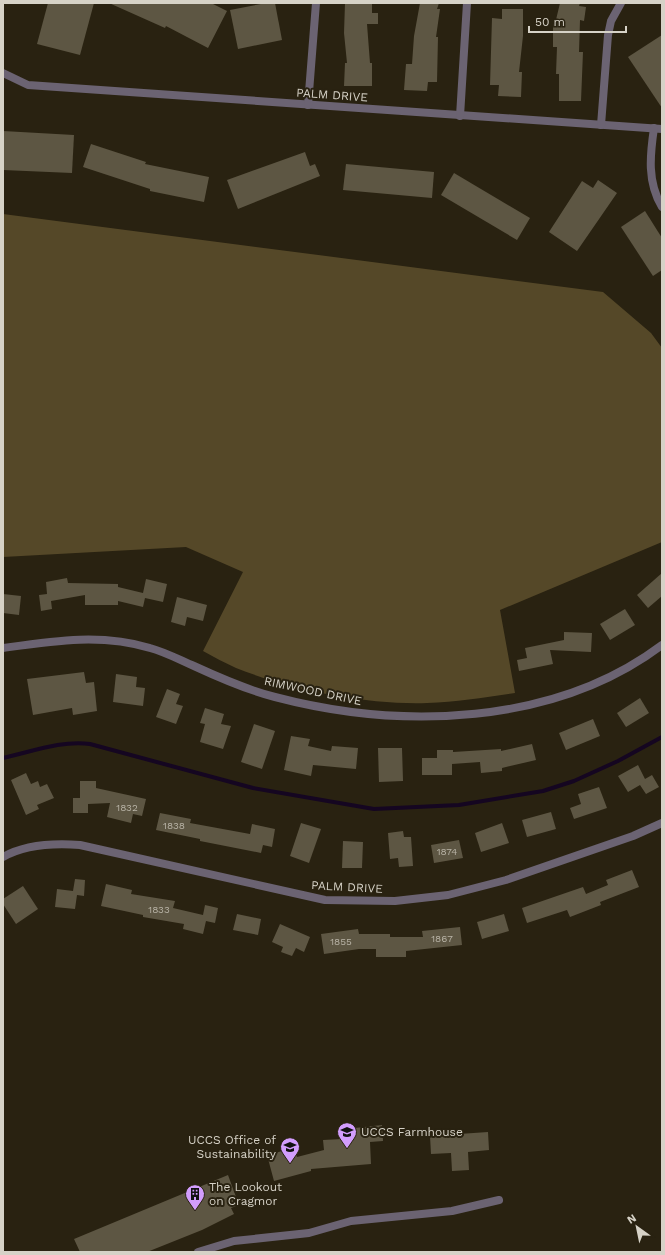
<svg xmlns="http://www.w3.org/2000/svg" width="665" height="1255" font-family="'Work Sans',sans-serif">
	<rect width="100%" height="100%" fill="#292211"/>
	<!-- green -->
	<path fill="#554828" d="M 3,214 L 603,292 L 651,333 L 662,348 L 662,542 L 500,610 L 515,693 C 486,697 457,702 427,703 C 368,705 291,690 236,668 C 225,663 214,657 203,651 L 243,572 L 186,547 L 3,557 Z"/>
	<g fill="none" stroke-linecap="round" stroke-linejoin="round">
		<!-- stream -->
		<path stroke="#150621" stroke-width="4" d="M 3,758 C 31,752 61,740 90,744 L 253,788 L 374,809 L 459,805 L 543,791 L 574,781 L 618,761 L 662,737"/>
	</g>
	<!-- building -->
	<g fill="#5d5643">
		<path d="M 48,3 L 94,3 L 80,55 L 37,44 Z"/>
		<path d="M 109,3 L 211,3 L 227,11 L 208,48 L 166,26 L 165,28 Z"/>
		<path d="M 266,3 L 275,3 L 282,40 L 238,49 L 230,10 Z"/>
		<path d="M 345,3 L 372,3 L 372,13 L 378,13 L 378,24 L 367,24 L 370,63 L 372,63 L 372,86 L 344,86 L 345,63 L 347,63 L 344,33 Z"/>
		<path d="M 420,3 L 439,3 L 437,9 L 440,9 L 436,37 L 438,37 L 437,82 L 428,82 L 427,91 L 404,90 L 406,64 L 412,64 L 414,36 Z"/>
		<path d="M 560,3 L 580,3 L 579,6 L 586,7 L 584,21 L 580,20 L 579,52 L 583,52 L 581,101 L 559,101 L 559,74 L 556,74 L 557,47 L 553,47 L 553,24 L 555,24 Z"/>
		<path d="M 502,9 L 523,9 L 523,36 L 519,72 L 522,72 L 521,97 L 498,96 L 499,85 L 490,85 L 492,18 L 502,19 Z"/>
		<path d="M 662,35 L 662,108 L 628,57 Z"/>
		<path d="M 3,131 L 74,135 L 72,173 L 3,170 Z"/>
		<path d="M 91,144 L 146,162 L 145,164 L 209,177 L 204,202 L 150,191 L 150,189 L 83,167 Z"/>
		<path d="M 305,152 L 310,166 L 315,164 L 320,176 L 238,209 L 227,180 Z"/>
		<path d="M 346,164 L 434,172 L 432,198 L 343,190 Z"/>
		<path d="M 454,173 L 530,218 L 517,240 L 441,195 Z"/>
		<path d="M 598,180 L 617,193 L 577,251 L 549,232 L 582,181 L 593,188 Z"/>
		<path d="M 645,211 L 662,238 L 662,270 L 653,276 L 621,227 Z"/>
		<path d="M 662,573 L 662,596 L 648,608 L 637,595 Z"/>
		<path d="M 67,578 L 68,583 L 118,584 L 118,587 L 143,593 L 146,579 L 167,584 L 163,602 L 145,598 L 143,607 L 118,601 L 118,605 L 85,605 L 85,595 L 51,601 L 52,609 L 41,611 L 39,595 L 47,594 L 46,582 Z"/>
		<path d="M 3,594 L 21,596 L 19,615 L 3,613 Z"/>
		<path d="M 177,597 L 207,605 L 203,621 L 187,617 L 185,626 L 171,622 Z"/>
		<path d="M 625,609 L 635,625 L 610,640 L 600,624 Z"/>
		<path d="M 564,632 L 592,633 L 591,652 L 550,650 L 553,664 L 519,671 L 517,660 L 527,658 L 525,648 L 564,640 Z"/>
		<path d="M 84,672 L 86,683 L 94,682 L 97,711 L 73,715 L 72,708 L 33,715 L 27,679 Z"/>
		<path d="M 116,674 L 137,677 L 136,687 L 145,688 L 143,706 L 113,702 Z"/>
		<path d="M 167,689 L 180,694 L 176,704 L 183,706 L 176,724 L 156,717 Z"/>
		<path d="M 640,698 L 649,713 L 626,727 L 617,713 Z"/>
		<path d="M 205,708 L 224,714 L 221,724 L 231,726 L 223,749 L 200,742 L 205,724 L 200,723 Z"/>
		<path d="M 593,719 L 600,736 L 566,750 L 559,733 Z"/>
		<path d="M 254,724 L 275,731 L 262,769 L 241,762 Z"/>
		<path d="M 291,736 L 310,739 L 308,746 L 331,751 L 332,746 L 358,748 L 356,769 L 313,765 L 311,776 L 284,770 Z"/>
		<path d="M 532,744 L 536,760 L 502,768 L 502,771 L 481,773 L 480,762 L 452,764 L 452,775 L 422,775 L 422,758 L 437,758 L 437,750 L 453,750 L 453,752 L 501,749 L 501,751 Z"/>
		<path d="M 378,748 L 402,748 L 403,781 L 379,782 Z"/>
		<path d="M 638,765 L 645,779 L 652,775 L 659,787 L 646,794 L 640,785 L 628,792 L 618,776 Z"/>
		<path d="M 26,773 L 31,784 L 38,781 L 40,787 L 47,784 L 54,798 L 37,805 L 39,809 L 26,815 L 11,780 Z"/>
		<path d="M 80,781 L 96,781 L 96,788 L 146,799 L 142,816 L 133,814 L 131,823 L 107,817 L 110,803 L 88,804 L 88,813 L 73,813 L 73,798 L 80,798 Z"/>
		<path d="M 599,787 L 607,808 L 574,819 L 570,808 L 581,804 L 578,794 Z"/>
		<path d="M 551,812 L 556,829 L 527,837 L 522,820 Z"/>
		<path d="M 160,813 L 191,819 L 190,823 L 250,834 L 252,824 L 275,829 L 272,847 L 263,845 L 261,853 L 200,841 L 200,839 L 156,830 Z"/>
		<path d="M 301,823 L 321,829 L 309,863 L 290,856 Z"/>
		<path d="M 502,823 L 509,843 L 481,852 L 475,833 Z"/>
		<path d="M 403,831 L 404,837 L 411,837 L 413,866 L 399,867 L 398,858 L 390,859 L 388,833 Z"/>
		<path d="M 459,840 L 463,858 L 434,863 L 431,845 Z"/>
		<path d="M 343,841 L 363,842 L 362,868 L 342,868 Z"/>
		<path d="M 632,870 L 639,887 L 600,902 L 601,905 L 570,917 L 567,910 L 527,923 L 522,908 L 583,887 L 586,894 L 608,885 L 606,880 Z"/>
		<path d="M 75,879 L 85,880 L 84,896 L 77,895 L 75,909 L 55,907 L 57,889 L 73,891 Z"/>
		<path d="M 106,884 L 132,890 L 131,894 L 175,901 L 173,908 L 203,915 L 205,905 L 218,908 L 215,923 L 206,921 L 203,934 L 183,929 L 184,924 L 143,917 L 143,915 L 101,906 Z"/>
		<path d="M 23,886 L 38,909 L 16,924 L 3,904 L 3,899 Z"/>
		<path d="M 237,914 L 261,919 L 258,935 L 233,930 Z"/>
		<path d="M 504,914 L 509,931 L 482,939 L 477,922 Z"/>
		<path d="M 280,924 L 310,937 L 304,952 L 296,948 L 292,956 L 281,952 L 283,947 L 272,942 Z"/>
		<path d="M 460,927 L 462,945 L 406,951 L 406,957 L 376,957 L 376,949 L 359,949 L 324,954 L 321,934 L 358,929 L 359,934 L 390,934 L 390,937 L 423,937 L 422,931 Z"/>
		<path d="M 382,1125 L 383,1141 L 370,1142 L 371,1164 L 311,1169 L 311,1171 L 274,1181 L 267,1155 L 294,1148 L 297,1157 L 324,1150 L 323,1140 L 342,1139 L 342,1136 L 355,1135 L 355,1128 Z"/>
		<path d="M 488,1132 L 489,1150 L 468,1152 L 469,1170 L 452,1171 L 451,1153 L 431,1154 L 430,1136 Z"/>
		<path d="M 228,1175 L 239,1205 L 231,1208 L 234,1214 L 202,1230 L 147,1252 L 80,1252 L 74,1239 Z"/>
	</g>
	<g fill="none" stroke-linecap="round" stroke-linejoin="round">
		<!-- minor -->
		<g stroke="#6b6372" stroke-width="8">
			<path d="M 3,73 L 28,85 L 662,129"/>
			<path d="M 308,105 L 316,3"/>
			<path d="M 460,116 L 467,3"/>
			<path d="M 601,125 L 608,35 L 611,21 L 621,3"/>
			<path d="M 654,128 C 650,155 647,182 662,207"/>
			<path d="M 3,648 C 52,641 101,633 150,648 C 165,652 180,660 194,666 C 220,678 247,690 275,697 C 401,730 554,726 662,645"/>
			<path d="M 3,857 C 26,844 54,843 80,845 L 325,900 L 395,901 L 448,895 L 506,880 L 633,836 L 662,823"/>
			<path d="M 198,1252 L 234,1241 L 309,1233 L 351,1221 L 452,1211 L 499,1200"/>
		</g>
	</g>
	<!-- icons -->
	<defs>
		<g id="university-pin" transform="scale(1)"><path d="M0 17L-7.5 6A9.5 9.5 0 1 1 7.5 6Z" fill="#d29dfd" stroke="#292211"/><path d="M0-5L7-2L0 1L-7-2ZM-4 1L0 2.5L4 1V4Q0 6-4 4Z" fill="#111"/></g>
		<g id="building-pin" transform="scale(1)"><path d="M0 17L-7.5 6A9.5 9.5 0 1 1 7.5 6Z" fill="#d29dfd" stroke="#292211"/><path d="M-4-6H4V6H1V3H-1V6H-4ZM-2.5-4.3h1.7v1.8h-1.7ZM.8-4.3h1.7v1.8H.8ZM-2.5-1h1.7V.8h-1.7ZM.8-1h1.7V.8H.8Z" fill="#111"/></g>
	</defs>
	<g fill-rule="evenodd">
		<use href="#university-pin" x="347" y="1132"/>
		<use href="#university-pin" x="290" y="1147"/>
		<use href="#building-pin" x="195" y="1194"/>
	</g>
	<g text-anchor="middle" dominant-baseline="central" stroke-width="4" stroke-linejoin="round" paint-order="stroke">
		<!-- number labels -->
		<g font-size="10" fill="#b8b3a6">
			<text x="127" y="807">1832</text>
			<text x="174" y="825">1838</text>
			<text x="447" y="851">1874</text>
			<text x="159" y="909">1833</text>
			<text x="442" y="938">1867</text>
			<text x="341" y="941">1855</text>
		</g>
		<!-- street labels -->
		<g font-size="12" fill="#d6d2c7" stroke="#292211">
			<text transform="translate(332 95) rotate(4)">PALM DRIVE</text>
			<text transform="translate(313 691) rotate(12)">RIMWOOD DRIVE</text>
			<text transform="translate(347 887) rotate(3)">PALM DRIVE</text>
		</g>
		<!-- poi labels -->
		<g font-size="12" fill="#d6d2c7" stroke="#292211" text-anchor="start">
			<text x="361" y="1132">UCCS Farmhouse</text>
			<text x="276" y="1140" text-anchor="end">UCCS Office of<tspan x="276" dy="14">Sustainability</tspan></text>
			<text x="209" y="1187">The Lookout<tspan x="209" dy="14">on Cragmor</tspan></text>
		</g>
	</g>
	<!-- border -->
	<rect width="665" height="1255" fill="none" stroke="#d6d2c7" stroke-width="8"/>
	<!-- north arrow -->
	<g transform="translate(637 1227) rotate(327)" stroke="#292211" stroke-width="3" paint-order="stroke">
	<path d="M0-3L7 15L0 10L-7 15Z" fill="#d6d2c7"/>
	<text y="-6" font-size="11" font-weight="bold" text-anchor="middle" fill="#d6d2c7">N</text>
	</g>
	<!-- scale -->
	<path d="M529 26v6h97v-6" fill="none" stroke="#d6d2c7" stroke-width="2"/>
	<text x="535" y="26" font-size="12" fill="#d6d2c7" stroke="#292211" stroke-width="3" paint-order="stroke">50 m</text>
</svg>
